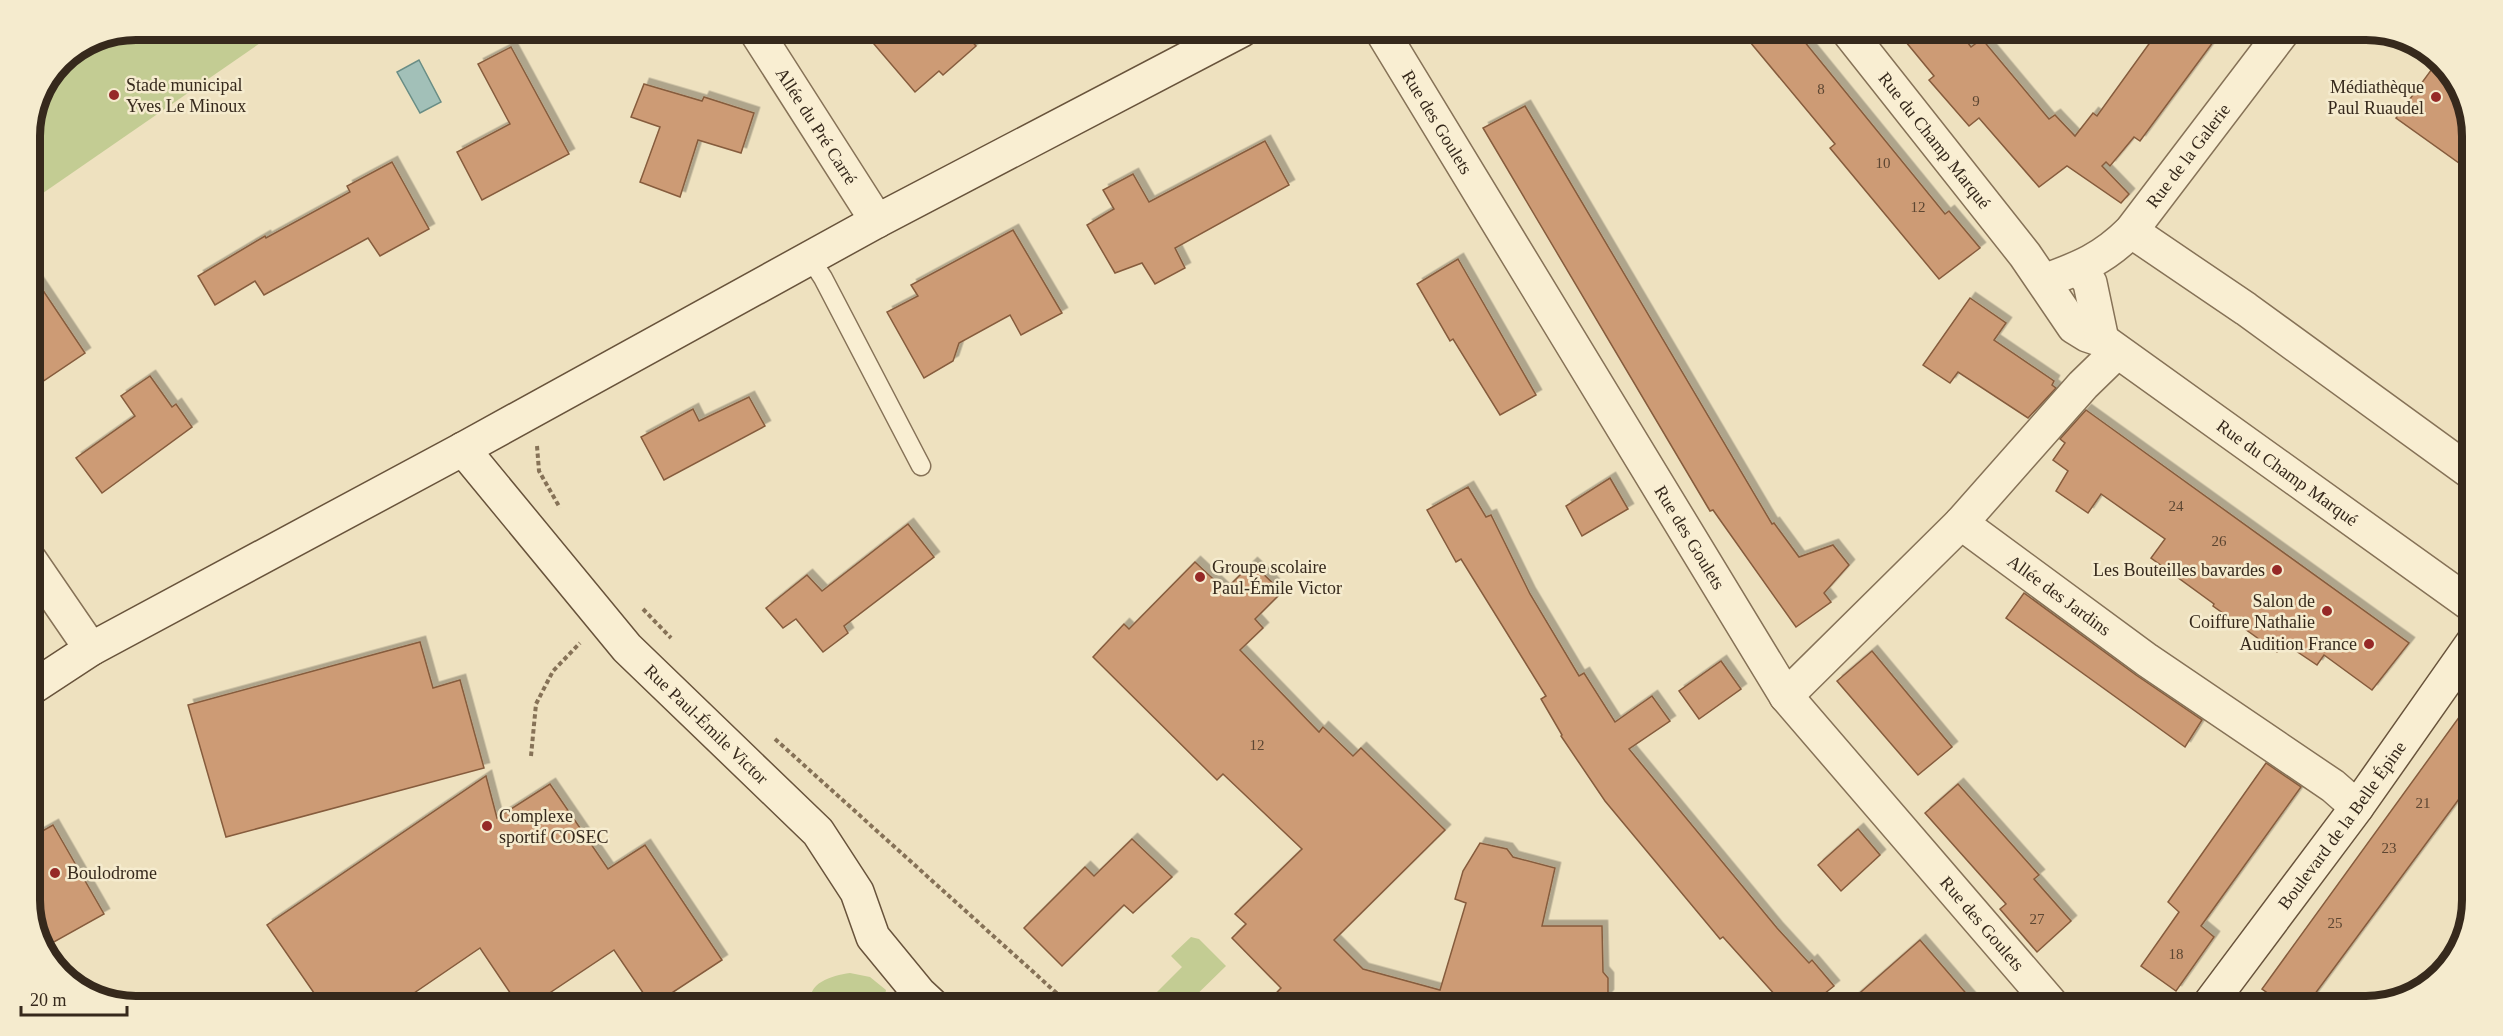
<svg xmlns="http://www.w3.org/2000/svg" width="2503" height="1036" font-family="Georgia,serif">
	<defs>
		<filter id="shadow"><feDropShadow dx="5.5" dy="-5.5" stdDeviation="0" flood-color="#0004"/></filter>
	</defs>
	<rect width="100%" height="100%" fill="#eee1bf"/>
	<!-- green -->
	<g fill="#c3cc93">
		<path d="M 136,30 L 279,30 L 30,202 L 30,129 L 61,61 L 96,38 Z"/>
		<path d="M 1191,937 L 1199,939 L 1226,966 L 1185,1006 L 1143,1006 L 1182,967 L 1171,956 Z"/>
		<path d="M 850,973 L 870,977 L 886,990 L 883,1006 L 870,1006 L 865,1000 L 854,996 L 843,999 L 837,1006 L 810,1006 C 807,982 831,976 850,973 Z"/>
	</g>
	<!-- water -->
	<path fill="#a2c0b8" stroke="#698d85" stroke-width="1.5" d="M 419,60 L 441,102 L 420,113 L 397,72 Z"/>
	<!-- building -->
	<g fill="#cd9b74" stroke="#865c3d" stroke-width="1.5" filter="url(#shadow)">
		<path d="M 862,30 L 962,30 L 976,46 L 943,75 L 939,71 L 915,92 Z"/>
		<path d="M 1740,30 L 1795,30 L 1945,214 L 1949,211 L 1980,248 L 1939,279 L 1830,148 L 1835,144 Z"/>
		<path d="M 1896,30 L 1958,30 L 1971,47 L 1982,39 L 2049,119 L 2055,115 L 2075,136 L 2093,113 L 2097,116 L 2159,30 L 2222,30 L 2140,141 L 2134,137 L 2110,166 L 2106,162 L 2102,166 L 2129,194 L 2121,203 L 2067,166 L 2039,187 L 1979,118 L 1969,126 L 1929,80 L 1934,76 Z"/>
		<path d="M 511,47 L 569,154 L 482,200 L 457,152 L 510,124 L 478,64 Z"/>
		<path d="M 2437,62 L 2455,77 L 2473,129 L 2473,173 L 2396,118 Z"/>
		<path d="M 644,84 L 702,101 L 704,97 L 754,113 L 741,153 L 698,140 L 680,197 L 640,182 L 660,127 L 631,117 Z"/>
		<path d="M 1525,106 L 1772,524 L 1774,523 L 1799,557 L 1833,545 L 1849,565 L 1824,593 L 1831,602 L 1796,627 L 1713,510 L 1710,511 L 1483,128 Z"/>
		<path d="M 1265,141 L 1289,185 L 1175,248 L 1185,268 L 1155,284 L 1142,263 L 1115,273 L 1087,225 L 1114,209 L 1103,190 L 1133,174 L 1149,202 Z"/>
		<path d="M 392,162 L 429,229 L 380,256 L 368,238 L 264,295 L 255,281 L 215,305 L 198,276 L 265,236 L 266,238 L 350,192 L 347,186 Z"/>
		<path d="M 1013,230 L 1062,313 L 1021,335 L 1010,315 L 959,343 L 953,361 L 924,378 L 887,312 L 918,296 L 911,285 Z"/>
		<path d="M 1458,259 L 1536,395 L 1500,415 L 1453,339 L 1450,341 L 1417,284 Z"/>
		<path d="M 30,271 L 85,353 L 30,390 Z"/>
		<path d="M 1970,298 L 2006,323 L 1994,340 L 2054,381 L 2052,385 L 2056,388 L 2028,418 L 1958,372 L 1950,383 L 1923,365 Z"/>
		<path d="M 150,376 L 172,407 L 176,404 L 192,427 L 102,493 L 76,458 L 135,416 L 121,396 Z"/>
		<path d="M 749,397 L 765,426 L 664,480 L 641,437 L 693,409 L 699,421 Z"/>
		<path d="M 2086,410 L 2409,643 L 2372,690 L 2324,655 L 2317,665 L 2284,643 L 2277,652 L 2213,606 L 2214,604 L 2151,558 L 2165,539 L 2101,494 L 2088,513 L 2056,491 L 2068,471 L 2053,460 L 2065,443 L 2060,439 Z"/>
		<path d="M 1610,478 L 1628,509 L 1582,536 L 1566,506 Z"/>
		<path d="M 1468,487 L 1486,517 L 1491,515 L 1530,594 L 1579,676 L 1584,673 L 1615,722 L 1652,696 L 1670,721 L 1629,749 L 1777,928 L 1809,963 L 1812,960 L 1834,986 L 1809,1006 L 1785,1006 L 1723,937 L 1720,939 L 1605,801 L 1561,736 L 1562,735 L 1541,699 L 1546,696 L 1461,559 L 1456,562 L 1427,510 Z"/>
		<path d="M 908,524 L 934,557 L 844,626 L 848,633 L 823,652 L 796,619 L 783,628 L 766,608 L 807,575 L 822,591 Z"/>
		<path d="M 1195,562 L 1225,590 L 1252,563 L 1282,592 L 1255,619 L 1263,628 L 1240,650 L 1319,732 L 1323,727 L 1353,756 L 1361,748 L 1445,830 L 1334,940 L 1363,969 L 1440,990 L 1466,903 L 1455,899 L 1463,871 L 1480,843 L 1507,849 L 1513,857 L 1555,868 L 1542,926 L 1602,926 L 1603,972 L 1608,978 L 1608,995 L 1598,1006 L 1264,1006 L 1281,988 L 1232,938 L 1246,924 L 1235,914 L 1302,849 L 1223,774 L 1217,780 L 1093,657 L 1124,624 L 1129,629 Z"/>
		<path d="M 2024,593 L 2136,675 L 2202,720 L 2185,747 L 2006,618 Z"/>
		<path d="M 420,642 L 433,688 L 460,680 L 484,768 L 226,837 L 188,705 Z"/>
		<path d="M 1872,651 L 1952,747 L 1918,775 L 1837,681 Z"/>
		<path d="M 1721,661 L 1741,689 L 1699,719 L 1679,691 Z"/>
		<path d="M 2473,698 L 2473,780 L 2306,1006 L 2286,1006 L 2262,989 Z"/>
		<path d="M 2266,763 L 2301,787 L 2201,926 L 2214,937 L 2176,991 L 2141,966 L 2179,912 L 2168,902 Z"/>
		<path d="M 486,776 L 497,818 L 550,784 L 608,869 L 645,845 L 722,960 L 652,1006 L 614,950 L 530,1006 L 519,1006 L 480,948 L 395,1006 L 323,1006 L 267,925 Z"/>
		<path d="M 1958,784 L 2039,875 L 2034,879 L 2071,921 L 2037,952 L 2000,909 L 2006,904 L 1925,813 Z"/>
		<path d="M 53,825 L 104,914 L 45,947 L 30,907 L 30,838 Z"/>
		<path d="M 1858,829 L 1880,855 L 1841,891 L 1818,865 Z"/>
		<path d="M 1132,839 L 1172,877 L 1133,913 L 1124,905 L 1062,966 L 1024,928 L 1085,867 L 1094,876 Z"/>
		<path d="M 1920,940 L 1977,1006 L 1845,1006 Z"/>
	</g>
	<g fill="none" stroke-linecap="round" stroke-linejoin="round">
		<!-- lane casing -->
		<g stroke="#867257" stroke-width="21">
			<path id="lane" d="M 810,258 L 823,278 L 921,466"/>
		</g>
		<!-- street casing -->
		<g stroke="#867257" stroke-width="36">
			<g id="street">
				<path id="s1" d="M 755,30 L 877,221"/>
				<path id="s2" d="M 1381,30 L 1786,696 L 2053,1006"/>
				<path id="s3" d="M 1847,30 L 2025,255 L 2074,327 L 2087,335 L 2102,340 L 2473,606"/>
				<path d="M 2131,231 L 2246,309 L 2473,474"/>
				<path d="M 2080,268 L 2090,283 L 2102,340"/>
				<path id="s4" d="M 2044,281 C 2080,268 2103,259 2131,231 L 2284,30"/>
				<path d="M 1961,523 L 2083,385 L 2117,352"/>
				<path d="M 30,560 L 91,649"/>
				<path id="s5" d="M 1786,696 L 1961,523 L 2147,660 L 2333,786 L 2357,807"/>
			</g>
		</g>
		<!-- secondary casing -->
		<g stroke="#68533b" stroke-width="36">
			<g id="secondary">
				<path id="s6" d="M 463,449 L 627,648 L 818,832 L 857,892 L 873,937 L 919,993 L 933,1006"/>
				<path d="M 30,689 L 91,649 L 463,449 L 877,221 L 1242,30"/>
				<path id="s7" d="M 2208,1006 L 2357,807 L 2473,642"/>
			</g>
		</g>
		<!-- path -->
		<g stroke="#867257" stroke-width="4" stroke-dasharray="4.5 3" stroke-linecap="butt">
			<path d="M 1275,39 L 1292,30"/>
			<path d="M 537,446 L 539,471 L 560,508"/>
			<path d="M 643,609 L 671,638"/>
			<path d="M 775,739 L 1071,1006"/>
			<path d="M 531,756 L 536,704 L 553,671 L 580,643"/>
		</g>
		<!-- lane -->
		<use href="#lane" stroke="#f9eed2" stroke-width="18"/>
		<!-- street -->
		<use href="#street" stroke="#f9eed2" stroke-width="33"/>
		<!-- secondary -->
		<use href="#secondary" stroke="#f9eed2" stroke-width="33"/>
	</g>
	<!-- markers -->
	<g fill="#962927" stroke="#f5ebce" stroke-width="2">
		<circle cx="114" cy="95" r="6"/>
		<circle cx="2436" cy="97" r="6"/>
		<circle cx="2277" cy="570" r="6"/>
		<circle cx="1200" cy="577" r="6"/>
		<circle cx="2327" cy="611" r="6"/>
		<circle cx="2369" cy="644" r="6"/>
		<circle cx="487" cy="826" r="6"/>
		<circle cx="55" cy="873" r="6"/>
	</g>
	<g text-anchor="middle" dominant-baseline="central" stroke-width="5" stroke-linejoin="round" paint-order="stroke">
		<!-- number labels -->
		<g font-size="15" fill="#5c4632">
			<text x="1821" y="89">8</text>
			<text x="1976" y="101">9</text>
			<text x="1883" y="163">10</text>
			<text x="1918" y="207">12</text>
			<text x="2176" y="506">24</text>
			<text x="2219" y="541">26</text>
			<text x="1257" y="745">12</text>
			<text x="2423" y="803">21</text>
			<text x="2389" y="848">23</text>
			<text x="2037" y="919">27</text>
			<text x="2335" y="923">25</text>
			<text x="2176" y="954">18</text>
		</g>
		<!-- poi labels -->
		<g font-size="18" fill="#36291c" stroke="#f5ebce" text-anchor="start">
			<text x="126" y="85">Stade municipal<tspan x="126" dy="21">Yves Le Minoux</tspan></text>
			<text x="2424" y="87" text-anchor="end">Médiathèque<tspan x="2424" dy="21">Paul Ruaudel</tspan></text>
			<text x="1212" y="567">Groupe scolaire<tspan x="1212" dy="21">Paul-Émile Victor</tspan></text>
			<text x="2265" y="570" text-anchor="end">Les Bouteilles bavardes</text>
			<text x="2315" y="601" text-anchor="end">Salon de<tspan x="2315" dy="21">Coiffure Nathalie</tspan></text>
			<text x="2357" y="644" text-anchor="end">Audition France</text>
			<text x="499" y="816">Complexe<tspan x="499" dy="21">sportif COSEC</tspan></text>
			<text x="67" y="873">Boulodrome</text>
		</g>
		<!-- street labels -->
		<g font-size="18" fill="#36291c" stroke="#f5ebce">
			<text stroke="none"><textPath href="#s2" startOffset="108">Rue des Goulets</textPath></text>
			<text stroke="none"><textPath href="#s1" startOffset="114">Allée du Pré Carré</textPath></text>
			<text stroke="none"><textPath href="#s3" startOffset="141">Rue du Champ Marqué</textPath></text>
			<text stroke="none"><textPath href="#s4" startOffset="196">Rue de la Galerie</textPath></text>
			<text stroke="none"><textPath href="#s3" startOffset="633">Rue du Champ Marqué</textPath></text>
			<text stroke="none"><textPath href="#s2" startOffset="594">Rue des Goulets</textPath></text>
			<text stroke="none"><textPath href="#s5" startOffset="368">Allée des Jardins</textPath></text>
			<text stroke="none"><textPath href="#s6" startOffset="368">Rue Paul-Émile Victor</textPath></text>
			<text stroke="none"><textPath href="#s7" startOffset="225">Boulevard de la Belle Épine</textPath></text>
			<text stroke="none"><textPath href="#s2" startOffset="1080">Rue des Goulets</textPath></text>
		</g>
	</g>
	<!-- crop -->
	<path d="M0 0H2503V1036H0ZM136 40H2366A96 96 0 0 1 2462 136V900A96 96 0 0 1 2366 996H136A96 96 0 0 1 40 900V136A96 96 0 0 1 136 40Z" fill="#f5ebce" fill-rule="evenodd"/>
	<path fill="none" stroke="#36291c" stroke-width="8" d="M136 40H2366A96 96 0 0 1 2462 136V900A96 96 0 0 1 2366 996H136A96 96 0 0 1 40 900V136A96 96 0 0 1 136 40Z"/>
	<!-- scale -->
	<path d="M21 1006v9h106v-9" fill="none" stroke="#36291c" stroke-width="3"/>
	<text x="30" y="1006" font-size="18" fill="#36291c" stroke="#f5ebce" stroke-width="4.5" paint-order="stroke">20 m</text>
</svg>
